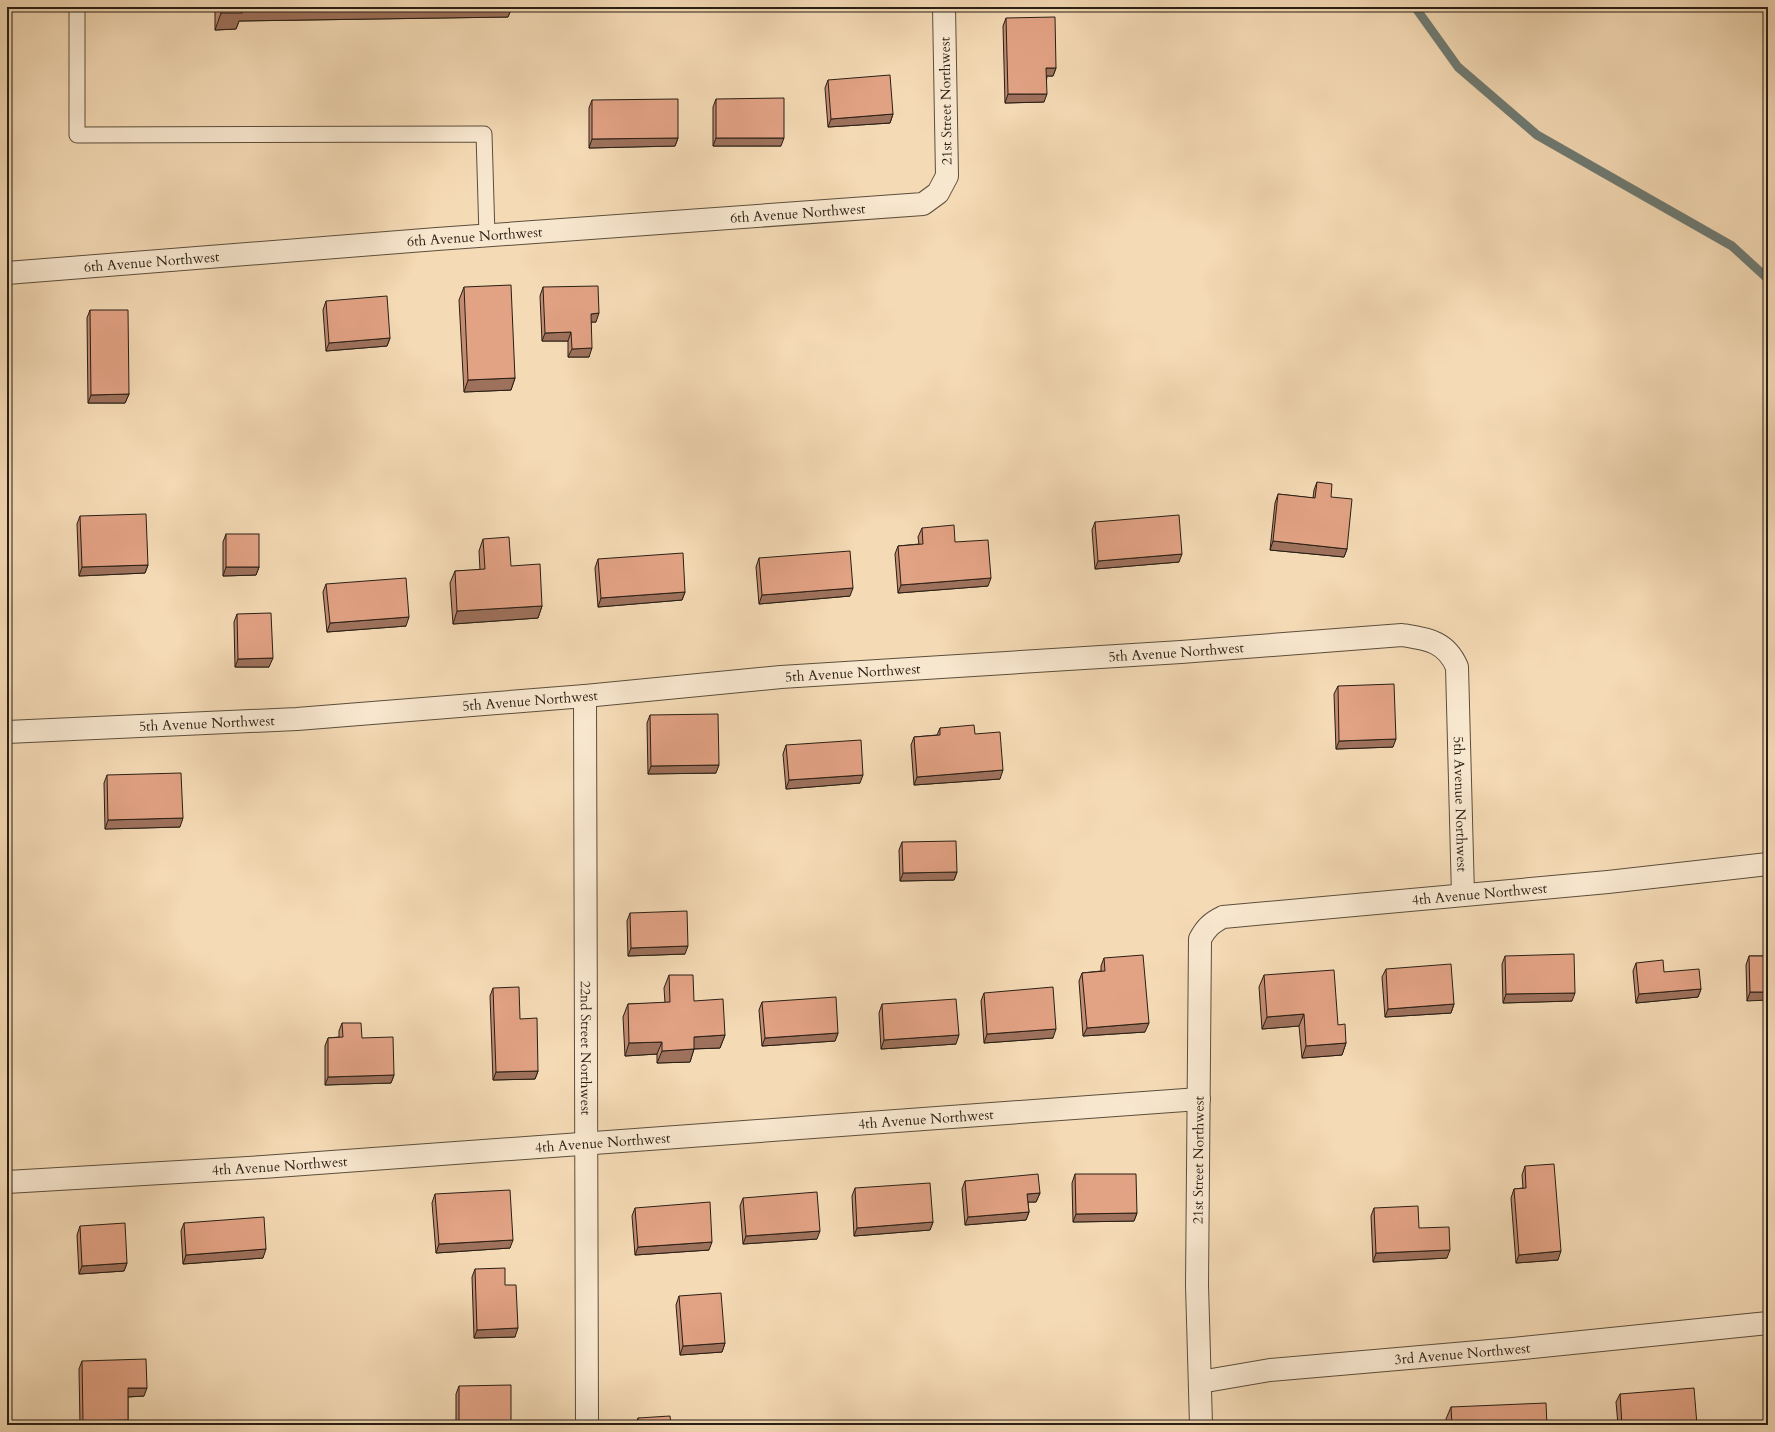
<svg xmlns="http://www.w3.org/2000/svg" width="1775" height="1432" font-family="Cardo,serif">
	<rect width="100%" height="100%" fill="#f4dab5"/>
	<filter id="stains"><feTurbulence type="fractalNoise" baseFrequency=".005" numOctaves="4"/><feColorMatrix values="0 0 0 0 .2 0 0 0 0 .09 0 0 0 0 .02 0 0 0 .5 -.17"/></filter>
	<radialGradient id="worn" r=".72"><stop offset=".6" stop-color="#630" stop-opacity="0"/><stop offset="1" stop-color="#630" stop-opacity=".3"/></radialGradient>
	<g fill="none" stroke-linecap="round" stroke-linejoin="round">
		<!-- stream -->
		<path stroke="#6f7b74" stroke-width="9" d="M 1415,7 L 1458,67 L 1537,135 L 1732,246 L 1768,279"/>
		<!-- lane casing -->
		<g stroke="#5c4e3c" stroke-width="17">
			<path id="lane" d="M 77,7 L 77,135 L 484,134 L 487,236"/>
		</g>
		<!-- street casing -->
		<g stroke="#5c4e3c" stroke-width="24">
			<g id="street">
				<path id="s1" d="M 7,273 L 437,239 L 923,204 L 938,193 L 947,176 L 944,7"/>
				<path id="s2" d="M 585,696 L 587,1425"/>
				<path id="s3" d="M 7,732 L 297,719 L 585,696 L 781,677 L 1181,652 L 1402,635 C 1427,639 1446,641 1457,667 L 1463,895"/>
				<path id="s4" d="M 7,1182 L 263,1167 L 1199,1099"/>
				<path id="s5" d="M 1200,1382 L 1270,1370 L 1513,1349 L 1768,1323"/>
				<path id="s6" d="M 1201,1425 L 1197,1285 L 1200,939 C 1206,928 1211,923 1223,917 L 1608,882 L 1768,864"/>
			</g>
		</g>
		<!-- lane -->
		<use href="#lane" stroke="#f8e7cf" stroke-width="15"/>
		<!-- street -->
		<use href="#street" stroke="#f8e7cf" stroke-width="22"/>
	</g>
	<!-- wall -->
	<g fill="#c28b72" stroke="#291f14">
		<path d="M 215,7 L 512,7 L 508,17 L 239,21 L 236,29 L 215,30 Z"/>
		<path d="M 1006,18 L 1056,68 L 1053,76 L 1047,76 L 1044,102 L 1005,103 L 1003,26 Z"/>
		<path d="M 828,80 L 893,114 L 890,123 L 828,127 L 825,88 Z"/>
		<path d="M 716,99 L 781,146 L 713,146 L 713,107 Z"/>
		<path d="M 592,100 L 678,138 L 675,146 L 589,148 L 589,108 Z"/>
		<path d="M 464,287 L 515,378 L 511,390 L 464,392 L 459,300 Z"/>
		<path d="M 543,287 L 596,322 L 591,322 L 589,357 L 568,357 L 568,341 L 542,341 L 540,296 Z"/>
		<path d="M 326,301 L 390,338 L 387,346 L 326,351 L 323,310 Z"/>
		<path d="M 90,310 L 129,394 L 125,403 L 88,403 L 87,318 Z"/>
		<path d="M 1317,482 L 1331,497 L 1347,549 L 1344,557 L 1270,550 L 1275,503 L 1278,494 L 1313,498 L 1314,490 Z"/>
		<path d="M 80,516 L 148,565 L 145,573 L 79,576 L 77,524 Z"/>
		<path d="M 1095,522 L 1179,562 L 1095,569 L 1092,530 Z"/>
		<path d="M 922,528 L 955,542 L 988,586 L 898,593 L 895,554 L 898,546 L 919,544 L 918,537 Z"/>
		<path d="M 226,534 L 259,567 L 256,575 L 223,576 L 223,542 Z"/>
		<path d="M 483,539 L 511,566 L 542,606 L 538,618 L 453,624 L 450,583 L 455,571 L 480,570 L 479,551 Z"/>
		<path d="M 759,558 L 850,596 L 759,604 L 756,567 Z"/>
		<path d="M 598,559 L 685,592 L 682,600 L 598,607 L 595,568 Z"/>
		<path d="M 326,584 L 406,626 L 327,632 L 323,592 Z"/>
		<path d="M 237,614 L 269,667 L 235,667 L 234,622 Z"/>
		<path d="M 1338,686 L 1393,747 L 1336,749 L 1334,694 Z"/>
		<path d="M 650,715 L 716,773 L 648,774 L 647,723 Z"/>
		<path d="M 940,728 L 975,734 L 1000,779 L 914,785 L 911,745 L 914,737 L 937,735 Z"/>
		<path d="M 786,745 L 860,783 L 786,789 L 783,754 Z"/>
		<path d="M 107,775 L 180,827 L 105,829 L 104,783 Z"/>
		<path d="M 902,842 L 957,872 L 954,880 L 900,881 L 899,850 Z"/>
		<path d="M 630,913 L 685,954 L 628,956 L 627,921 Z"/>
		<path d="M 1505,956 L 1572,1001 L 1503,1003 L 1502,964 Z"/>
		<path d="M 1749,956 L 1768,956 L 1747,1001 L 1746,965 Z"/>
		<path d="M 1104,958 L 1145,1032 L 1083,1036 L 1079,981 L 1082,973 L 1101,971 L 1101,966 Z"/>
		<path d="M 1636,963 L 1664,972 L 1701,989 L 1698,997 L 1636,1003 L 1633,971 Z"/>
		<path d="M 1386,969 L 1454,1004 L 1451,1013 L 1385,1017 L 1382,977 Z"/>
		<path d="M 669,975 L 694,1001 L 725,1035 L 720,1048 L 694,1049 L 690,1062 L 657,1063 L 657,1054 L 625,1056 L 623,1017 L 628,1004 L 665,1003 L 664,988 Z"/>
		<path d="M 1264,975 L 1338,1025 L 1346,1043 L 1342,1055 L 1302,1058 L 1299,1026 L 1262,1029 L 1259,987 Z"/>
		<path d="M 493,988 L 538,1071 L 535,1079 L 493,1080 L 490,996 Z"/>
		<path d="M 984,993 L 1053,1038 L 984,1043 L 981,1001 Z"/>
		<path d="M 762,1002 L 838,1033 L 835,1041 L 762,1046 L 759,1010 Z"/>
		<path d="M 882,1004 L 956,1044 L 881,1049 L 879,1013 Z"/>
		<path d="M 342,1023 L 362,1038 L 394,1075 L 391,1083 L 325,1085 L 325,1046 L 328,1038 L 339,1037 L 339,1031 Z"/>
		<path d="M 1525,1166 L 1558,1260 L 1516,1263 L 1511,1198 L 1514,1189 L 1523,1188 L 1522,1175 Z"/>
		<path d="M 1075,1174 L 1137,1213 L 1134,1221 L 1073,1222 L 1072,1183 Z"/>
		<path d="M 965,1181 L 1040,1193 L 1036,1202 L 1028,1202 L 1029,1212 L 1026,1220 L 965,1225 L 962,1189 Z"/>
		<path d="M 855,1188 L 933,1222 L 930,1230 L 854,1236 L 852,1196 Z"/>
		<path d="M 435,1194 L 510,1248 L 436,1253 L 432,1203 Z"/>
		<path d="M 743,1198 L 817,1239 L 743,1244 L 740,1206 Z"/>
		<path d="M 635,1208 L 709,1250 L 635,1255 L 632,1216 Z"/>
		<path d="M 1374,1208 L 1419,1228 L 1447,1258 L 1373,1262 L 1371,1216 Z"/>
		<path d="M 184,1223 L 263,1258 L 183,1264 L 181,1231 Z"/>
		<path d="M 80,1226 L 127,1263 L 124,1271 L 79,1274 L 77,1235 Z"/>
		<path d="M 475,1269 L 505,1285 L 515,1337 L 474,1338 L 472,1277 Z"/>
		<path d="M 679,1296 L 725,1343 L 722,1352 L 680,1355 L 676,1305 Z"/>
		<path d="M 82,1361 L 144,1396 L 128,1397 L 128,1420 L 126,1425 L 80,1425 L 79,1369 Z"/>
		<path d="M 459,1386 L 511,1425 L 456,1425 L 456,1394 Z"/>
		<path d="M 1620,1394 L 1697,1425 L 1618,1425 L 1616,1402 Z"/>
		<path d="M 1451,1407 L 1547,1425 L 1446,1425 L 1446,1419 Z"/>
		<path d="M 638,1418 L 671,1425 L 635,1425 Z"/>
	</g>
	<!-- shaded-wall -->
	<g fill="#9e715c" stroke="#291f14">
		<path d="M 241,7 L 512,7 L 508,17 L 239,21 L 236,29 L 215,30 L 221,13 Z"/>
		<path d="M 1046,68 L 1056,68 L 1053,76 L 1043,76 Z"/>
		<path d="M 1008,94 L 1047,94 L 1044,102 L 1005,103 Z"/>
		<path d="M 893,114 L 890,123 L 828,127 L 831,119 Z"/>
		<path d="M 678,138 L 675,146 L 589,148 L 592,139 Z"/>
		<path d="M 716,138 L 784,138 L 781,146 L 713,146 Z"/>
		<path d="M 599,313 L 596,322 L 588,322 L 591,314 Z"/>
		<path d="M 571,332 L 568,341 L 542,341 L 545,333 Z"/>
		<path d="M 390,338 L 387,346 L 326,351 L 329,343 Z"/>
		<path d="M 592,348 L 589,357 L 568,357 L 572,349 Z"/>
		<path d="M 515,378 L 511,390 L 464,392 L 468,380 Z"/>
		<path d="M 129,394 L 125,403 L 88,403 L 91,395 Z"/>
		<path d="M 1273,541 L 1347,549 L 1344,557 L 1270,550 Z"/>
		<path d="M 1182,554 L 1179,562 L 1095,569 L 1098,561 Z"/>
		<path d="M 148,565 L 145,573 L 79,576 L 82,567 Z"/>
		<path d="M 226,567 L 259,567 L 256,575 L 223,576 Z"/>
		<path d="M 991,578 L 988,586 L 898,593 L 901,585 Z"/>
		<path d="M 853,588 L 850,596 L 759,604 L 762,595 Z"/>
		<path d="M 685,592 L 682,600 L 598,607 L 601,598 Z"/>
		<path d="M 542,606 L 538,618 L 453,624 L 457,611 Z"/>
		<path d="M 409,617 L 406,626 L 327,632 L 330,623 Z"/>
		<path d="M 273,658 L 269,667 L 235,667 L 238,659 Z"/>
		<path d="M 1396,739 L 1393,747 L 1336,749 L 1339,741 Z"/>
		<path d="M 719,765 L 716,773 L 648,774 L 651,766 Z"/>
		<path d="M 1003,770 L 1000,779 L 914,785 L 917,777 Z"/>
		<path d="M 863,775 L 860,783 L 786,789 L 789,780 Z"/>
		<path d="M 183,818 L 180,827 L 105,829 L 108,820 Z"/>
		<path d="M 957,872 L 954,880 L 900,881 L 903,873 Z"/>
		<path d="M 688,946 L 685,954 L 628,956 L 631,948 Z"/>
		<path d="M 1701,989 L 1698,997 L 1636,1003 L 1639,994 Z"/>
		<path d="M 1750,992 L 1768,992 L 1768,1000 L 1747,1001 Z"/>
		<path d="M 1575,993 L 1572,1001 L 1503,1003 L 1506,994 Z"/>
		<path d="M 1454,1004 L 1451,1013 L 1385,1017 L 1388,1009 Z"/>
		<path d="M 1304,1014 L 1299,1026 L 1262,1029 L 1267,1017 Z"/>
		<path d="M 1149,1023 L 1145,1032 L 1083,1036 L 1087,1028 Z"/>
		<path d="M 1056,1029 L 1053,1038 L 984,1043 L 987,1034 Z"/>
		<path d="M 838,1033 L 835,1041 L 762,1046 L 765,1038 Z"/>
		<path d="M 725,1035 L 720,1048 L 689,1049 L 694,1037 Z"/>
		<path d="M 959,1035 L 956,1044 L 881,1049 L 884,1040 Z"/>
		<path d="M 662,1042 L 657,1054 L 625,1056 L 629,1043 Z"/>
		<path d="M 1346,1043 L 1342,1055 L 1302,1058 L 1306,1046 Z"/>
		<path d="M 694,1049 L 690,1062 L 657,1063 L 662,1051 Z"/>
		<path d="M 538,1071 L 535,1079 L 493,1080 L 496,1072 Z"/>
		<path d="M 394,1075 L 391,1083 L 325,1085 L 328,1077 Z"/>
		<path d="M 1040,1193 L 1036,1202 L 1024,1202 L 1027,1194 Z"/>
		<path d="M 1029,1212 L 1026,1220 L 965,1225 L 968,1217 Z"/>
		<path d="M 1137,1213 L 1134,1221 L 1073,1222 L 1076,1214 Z"/>
		<path d="M 933,1222 L 930,1230 L 854,1236 L 857,1228 Z"/>
		<path d="M 820,1231 L 817,1239 L 743,1244 L 746,1236 Z"/>
		<path d="M 513,1240 L 510,1248 L 436,1253 L 439,1244 Z"/>
		<path d="M 712,1242 L 709,1250 L 635,1255 L 638,1247 Z"/>
		<path d="M 266,1249 L 263,1258 L 183,1264 L 186,1255 Z"/>
		<path d="M 1450,1250 L 1447,1258 L 1373,1262 L 1376,1253 Z"/>
		<path d="M 1561,1251 L 1558,1260 L 1516,1263 L 1519,1255 Z"/>
		<path d="M 127,1263 L 124,1271 L 79,1274 L 82,1266 Z"/>
		<path d="M 518,1328 L 515,1337 L 474,1338 L 477,1330 Z"/>
		<path d="M 725,1343 L 722,1352 L 680,1355 L 683,1346 Z"/>
		<path d="M 128,1388 L 147,1388 L 144,1396 L 125,1397 Z"/>
		<path d="M 128,1420 L 126,1425 L 81,1425 L 83,1421 Z"/>
	</g>
	<!-- building -->
	<g fill="#e2a284" stroke="#291f14">
		<rect x="221" y="7" width="21" height="6"/>
		<path d="M 1055,17 L 1056,68 L 1046,68 L 1047,94 L 1008,94 L 1006,18 Z"/>
		<path d="M 890,75 L 893,114 L 831,119 L 828,80 Z"/>
		<path d="M 784,98 L 784,138 L 716,138 L 716,99 Z"/>
		<path d="M 678,99 L 678,138 L 592,139 L 592,100 Z"/>
		<path d="M 511,285 L 515,378 L 468,380 L 464,287 Z"/>
		<path d="M 598,286 L 599,313 L 591,314 L 592,348 L 572,349 L 571,332 L 545,333 L 543,287 Z"/>
		<path d="M 387,296 L 390,338 L 329,343 L 326,301 Z"/>
		<path d="M 90,310 L 128,310 L 129,394 L 91,395 Z"/>
		<path d="M 1317,482 L 1332,484 L 1331,497 L 1352,499 L 1347,549 L 1273,541 L 1278,494 L 1315,498 Z"/>
		<path d="M 146,514 L 148,565 L 82,567 L 80,516 Z"/>
		<path d="M 1179,515 L 1182,554 L 1098,561 L 1095,522 Z"/>
		<path d="M 954,525 L 955,542 L 988,540 L 991,578 L 901,585 L 898,546 L 923,544 L 922,528 Z"/>
		<rect x="226" y="534" width="33" height="33"/>
		<path d="M 509,537 L 511,566 L 540,564 L 542,606 L 457,611 L 455,571 L 485,569 L 483,539 Z"/>
		<path d="M 850,551 L 853,588 L 762,595 L 759,558 Z"/>
		<path d="M 683,553 L 685,592 L 601,598 L 598,559 Z"/>
		<path d="M 406,578 L 409,617 L 330,623 L 326,584 Z"/>
		<path d="M 271,613 L 273,658 L 238,659 L 237,614 Z"/>
		<path d="M 1394,684 L 1396,739 L 1339,741 L 1338,686 Z"/>
		<path d="M 718,714 L 719,765 L 651,766 L 650,715 Z"/>
		<path d="M 974,725 L 975,734 L 1000,732 L 1003,770 L 917,777 L 914,737 L 940,735 L 940,728 Z"/>
		<path d="M 861,740 L 863,775 L 789,780 L 786,745 Z"/>
		<path d="M 181,773 L 183,818 L 108,820 L 107,775 Z"/>
		<path d="M 956,841 L 957,872 L 903,873 L 902,842 Z"/>
		<path d="M 687,911 L 688,946 L 631,948 L 630,913 Z"/>
		<path d="M 1574,954 L 1575,993 L 1506,994 L 1505,956 Z"/>
		<path d="M 1143,955 L 1149,1023 L 1087,1028 L 1082,973 L 1105,971 L 1104,958 Z"/>
		<path d="M 1749,956 L 1768,956 L 1768,992 L 1750,992 Z"/>
		<path d="M 1663,960 L 1664,972 L 1699,969 L 1701,989 L 1639,994 L 1636,963 Z"/>
		<path d="M 1451,964 L 1454,1004 L 1388,1009 L 1386,969 Z"/>
		<path d="M 1334,970 L 1338,1025 L 1345,1024 L 1346,1043 L 1306,1046 L 1304,1014 L 1267,1017 L 1264,975 Z"/>
		<path d="M 669,975 L 693,975 L 694,1001 L 723,999 L 725,1035 L 694,1037 L 694,1049 L 662,1051 L 662,1042 L 629,1043 L 628,1004 L 670,1002 Z"/>
		<path d="M 519,987 L 520,1019 L 537,1018 L 538,1071 L 496,1072 L 493,988 Z"/>
		<path d="M 1053,987 L 1056,1029 L 987,1034 L 984,993 Z"/>
		<path d="M 836,997 L 838,1033 L 765,1038 L 762,1002 Z"/>
		<path d="M 956,999 L 959,1035 L 884,1040 L 882,1004 Z"/>
		<path d="M 342,1023 L 361,1023 L 362,1038 L 393,1037 L 394,1075 L 328,1077 L 328,1038 L 343,1037 Z"/>
		<path d="M 1554,1164 L 1561,1251 L 1519,1255 L 1514,1189 L 1526,1188 L 1525,1166 Z"/>
		<path d="M 1038,1174 L 1040,1193 L 1027,1194 L 1029,1212 L 968,1217 L 965,1181 Z"/>
		<path d="M 1075,1174 L 1136,1174 L 1137,1213 L 1076,1214 Z"/>
		<path d="M 930,1183 L 933,1222 L 857,1228 L 855,1188 Z"/>
		<path d="M 510,1190 L 513,1240 L 439,1244 L 435,1194 Z"/>
		<path d="M 817,1192 L 820,1231 L 746,1236 L 743,1198 Z"/>
		<path d="M 710,1202 L 712,1242 L 638,1247 L 635,1208 Z"/>
		<path d="M 1418,1206 L 1419,1228 L 1449,1227 L 1450,1250 L 1376,1253 L 1374,1208 Z"/>
		<path d="M 264,1217 L 266,1249 L 186,1255 L 184,1223 Z"/>
		<path d="M 125,1223 L 127,1263 L 82,1266 L 80,1226 Z"/>
		<path d="M 505,1268 L 505,1285 L 516,1285 L 518,1328 L 477,1330 L 475,1269 Z"/>
		<path d="M 721,1293 L 725,1343 L 683,1346 L 679,1296 Z"/>
		<path d="M 146,1359 L 147,1388 L 128,1388 L 128,1420 L 83,1421 L 82,1361 Z"/>
		<path d="M 511,1385 L 511,1425 L 459,1425 L 459,1386 Z"/>
		<path d="M 1694,1388 L 1697,1425 L 1622,1425 L 1620,1394 Z"/>
		<path d="M 1546,1403 L 1547,1425 L 1452,1425 L 1451,1407 Z"/>
		<path d="M 670,1416 L 671,1425 L 638,1425 L 638,1418 Z"/>
	</g>
	<g text-anchor="middle" dominant-baseline="central" stroke-width="3" stroke-linejoin="round" paint-order="stroke">
		<!-- street labels -->
		<g font-size="14" fill="#291f14" stroke="#f8e7cf">
			<text transform="translate(946 101) rotate(-91)">21st Street Northwest</text>
			<text stroke="none"><textPath href="#s1" startOffset="793">6th Avenue Northwest</textPath></text>
			<text stroke="none"><textPath href="#s1" startOffset="469">6th Avenue Northwest</textPath></text>
			<text stroke="none"><textPath href="#s1" startOffset="145">6th Avenue Northwest</textPath></text>
			<text stroke="none"><textPath href="#s3" startOffset="1172">5th Avenue Northwest</textPath></text>
			<text stroke="none"><textPath href="#s3" startOffset="848">5th Avenue Northwest</textPath></text>
			<text stroke="none"><textPath href="#s3" startOffset="524">5th Avenue Northwest</textPath></text>
			<text stroke="none"><textPath href="#s3" startOffset="200">5th Avenue Northwest</textPath></text>
			<text stroke="none"><textPath href="#s3" startOffset="1603">5th Avenue Northwest</textPath></text>
			<text stroke="none"><textPath href="#s6" startOffset="776">4th Avenue Northwest</textPath></text>
			<text stroke="none"><textPath href="#s2" startOffset="352">22nd Street Northwest</textPath></text>
			<text stroke="none"><textPath href="#s4" startOffset="921">4th Avenue Northwest</textPath></text>
			<text stroke="none"><textPath href="#s4" startOffset="597">4th Avenue Northwest</textPath></text>
			<text stroke="none"><textPath href="#s6" startOffset="265">21st Street Northwest</textPath></text>
			<text stroke="none"><textPath href="#s4" startOffset="273">4th Avenue Northwest</textPath></text>
			<text stroke="none"><textPath href="#s5" startOffset="264">3rd Avenue Northwest</textPath></text>
		</g>
	</g>
	<!-- margin -->
	<rect width="1775" height="1432" fill="none" stroke="#f4dab5" stroke-width="24"/>
	<rect x="8" y="8" width="1759" height="1416" fill="none" stroke="#291f14" stroke-width="2"/>
	<rect x="12" y="12" width="1751" height="1408" fill="none" stroke="#291f14"/>
	<rect width="100%" height="100%" filter="url(#stains)"/>
	<rect width="100%" height="100%" fill="url(#worn)"/>
</svg>
